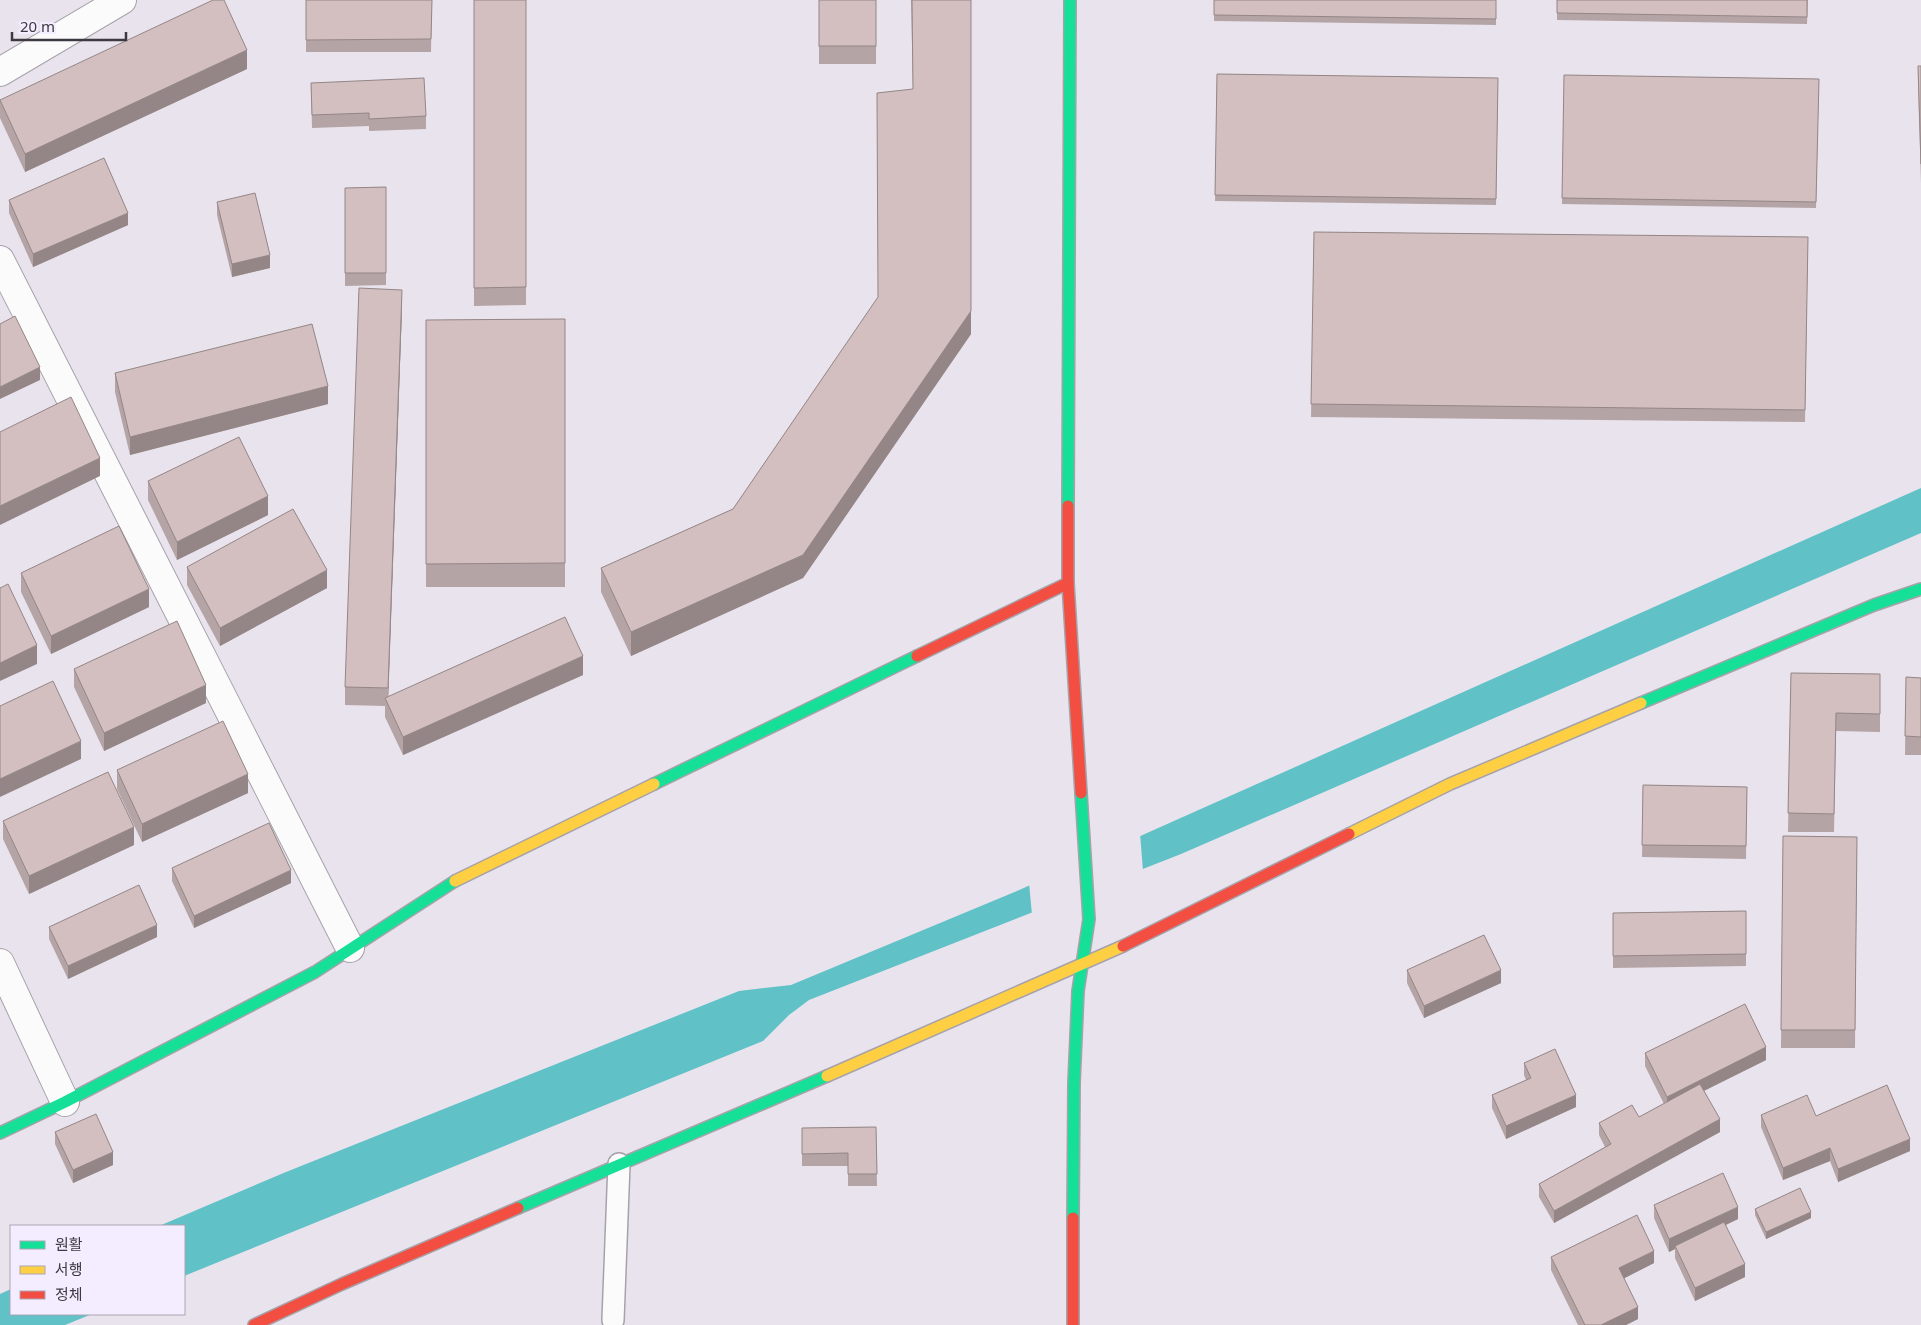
<svg xmlns="http://www.w3.org/2000/svg" width="1921" height="1325" font-family="'Noto Sans','Noto Sans KR',sans-serif">
	<rect width="100%" height="100%" fill="#e8e3ed"/>
	<!-- water -->
	<g fill="#60c1c7">
		<path d="M 1921,488 L 1921,533 L 1181,854 L 809,1000 L 789,1015 L 763,1041 L 184,1276 L 184,1226 L 159,1226 L 286,1172 L 739,991 L 791,985 L 1017,891 Z"/>
		<path d="M 11,1289 L 11,1314 L 92,1314 L 65,1325 L 0,1325 L 0,1294 Z"/>
	</g>
	<!-- pier -->
	<path fill="#e8e3ed" d="M 1140,833 L 1143,871 L 1032,915 L 1029,883 Z"/>
	<g fill="none" stroke-linecap="round" stroke-linejoin="round">
		<!-- lane casing -->
		<g stroke="#a6a2aa" stroke-width="24">
			<path id="lane" d="M 613,1320 L 619,1164"/>
		</g>
		<!-- street casing -->
		<g stroke="#a6a2aa" stroke-width="30">
			<g id="street">
				<path d="M 0,72 L 122,0"/>
				<path d="M 0,260 L 350,948"/>
				<path d="M 0,963 L 65,1102"/>
			</g>
		</g>
		<!-- fast casing -->
		<g stroke="#a6a2aa" stroke-width="14">
			<g id="fast">
				<path d="M 1068,506 L 1070,0"/>
				<path d="M 1641,703 L 1874,605 L 1921,589"/>
				<path d="M 654,784 L 917,656"/>
				<path d="M 0,1133 L 65,1102 L 315,972 L 455,881"/>
				<path d="M 518,1208 L 827,1076"/>
				<path d="M 1073,1218 L 1074,1083 L 1078,991 L 1089,919 L 1081,793"/>
			</g>
		</g>
		<!-- slow casing -->
		<g stroke="#a6a2aa" stroke-width="14">
			<g id="slow">
				<path d="M 1349,834 L 1450,784 L 1641,703"/>
				<path d="M 455,881 L 654,784"/>
				<path d="M 827,1076 L 1123,946"/>
			</g>
		</g>
		<!-- jam casing -->
		<g stroke="#a6a2aa" stroke-width="14">
			<g id="jam">
				<path d="M 1068,506 L 1068,583 L 1081,793"/>
				<path d="M 917,656 L 1068,583"/>
				<path d="M 1123,946 L 1349,834"/>
				<path d="M 254,1325 L 342,1284 L 518,1208"/>
				<path d="M 1073,1325 L 1073,1218"/>
			</g>
		</g>
		<!-- lane -->
		<use href="#lane" stroke="#fcfbfc" stroke-width="21"/>
		<!-- street -->
		<use href="#street" stroke="#fcfbfc" stroke-width="28"/>
		<!-- fast -->
		<use href="#fast" stroke="#16e098" stroke-width="11"/>
		<!-- slow -->
		<use href="#slow" stroke="#ffcf43" stroke-width="11"/>
		<!-- jam -->
		<use href="#jam" stroke="#f24e42" stroke-width="11"/>
	</g>
	<!-- wall -->
	<g fill="#b5a4a5">
		<path d="M 306,0 L 432,0 L 431,52 L 306,52 Z"/>
		<path d="M 474,0 L 526,0 L 526,305 L 474,306 Z"/>
		<rect x="819" y="0" width="57" height="64"/>
		<path d="M 911,0 L 971,0 L 971,334 L 803,578 L 631,656 L 601,592 L 601,568 L 733,509 L 878,298 L 913,89 Z"/>
		<path d="M 1214,0 L 1496,0 L 1496,25 L 1214,21 Z"/>
		<path d="M 1557,0 L 1808,0 L 1807,24 L 1557,20 Z"/>
		<path d="M 1918,66 L 1921,66 L 1921,183 L 1918,84 Z"/>
		<path d="M 247,69 L 25,172 L 0,118 L 0,100 Z"/>
		<path d="M 1217,74 L 1498,78 L 1496,205 L 1215,201 Z"/>
		<path d="M 1564,75 L 1819,79 L 1816,208 L 1562,204 Z"/>
		<path d="M 311,83 L 426,116 L 426,129 L 369,131 L 369,126 L 312,128 Z"/>
		<path d="M 386,187 L 386,285 L 345,286 L 345,188 Z"/>
		<path d="M 9,200 L 128,225 L 33,267 L 9,213 Z"/>
		<path d="M 217,202 L 270,268 L 232,277 L 217,215 Z"/>
		<path d="M 1314,232 L 1808,237 L 1805,422 L 1311,417 Z"/>
		<path d="M 402,308 L 388,697 L 583,675 L 403,755 L 385,717 L 385,706 L 345,705 L 345,687 Z"/>
		<path d="M 565,319 L 565,587 L 426,587 L 426,320 Z"/>
		<path d="M 115,373 L 328,404 L 130,455 L 115,392 Z"/>
		<path d="M 148,481 L 268,515 L 177,560 L 148,500 Z"/>
		<path d="M 187,567 L 327,588 L 220,646 L 187,585 Z"/>
		<path d="M 21,573 L 149,607 L 51,654 L 21,592 Z"/>
		<path d="M 74,669 L 206,703 L 104,751 L 74,687 Z"/>
		<path d="M 1791,673 L 1880,674 L 1880,732 L 1836,731 L 1834,832 L 1788,832 Z"/>
		<path d="M 1906,677 L 1921,678 L 1921,755 L 1905,755 Z"/>
		<path d="M 117,770 L 248,793 L 142,842 L 117,789 Z"/>
		<path d="M 1643,785 L 1747,787 L 1746,859 L 1642,857 Z"/>
		<path d="M 3,821 L 134,845 L 29,894 L 3,839 Z"/>
		<path d="M 1783,836 L 1857,837 L 1855,1048 L 1781,1048 Z"/>
		<path d="M 172,868 L 291,883 L 194,928 L 172,881 Z"/>
		<path d="M 1746,911 L 1746,966 L 1613,968 L 1613,913 Z"/>
		<path d="M 49,927 L 157,937 L 68,979 L 49,939 Z"/>
		<path d="M 1407,970 L 1501,983 L 1424,1018 L 1407,983 Z"/>
		<path d="M 1645,1053 L 1766,1060 L 1704,1091 L 1720,1132 L 1554,1223 L 1539,1197 L 1539,1184 L 1605,1147 L 1599,1135 L 1599,1123 L 1639,1117 L 1664,1104 L 1645,1066 Z"/>
		<path d="M 1524,1063 L 1576,1107 L 1506,1139 L 1492,1108 L 1492,1095 L 1526,1080 L 1524,1075 Z"/>
		<path d="M 1761,1115 L 1816,1116 L 1910,1151 L 1838,1182 L 1830,1161 L 1783,1180 L 1761,1127 Z"/>
		<path d="M 876,1127 L 877,1186 L 848,1186 L 848,1166 L 802,1166 L 802,1128 Z"/>
		<path d="M 55,1132 L 113,1165 L 73,1183 L 55,1144 Z"/>
		<path d="M 1654,1205 L 1738,1219 L 1726,1225 L 1745,1277 L 1695,1301 L 1675,1258 L 1675,1249 L 1669,1252 L 1654,1218 Z"/>
		<path d="M 1755,1209 L 1811,1218 L 1766,1239 L 1755,1215 Z"/>
		<path d="M 1551,1257 L 1654,1263 L 1624,1278 L 1638,1319 L 1626,1325 L 1578,1325 L 1551,1270 Z"/>
	</g>
	<!-- shaded-wall -->
	<g fill="#948686">
		<path d="M 247,50 L 247,69 L 25,172 L 25,154 Z"/>
		<path d="M 128,213 L 128,225 L 33,267 L 33,254 Z"/>
		<path d="M 270,255 L 270,268 L 232,277 L 232,264 Z"/>
		<path d="M 402,290 L 402,308 L 388,706 L 388,688 Z"/>
		<path d="M 971,311 L 971,334 L 803,578 L 631,656 L 631,632 Z"/>
		<path d="M 40,367 L 40,380 L 0,399 L 0,387 Z"/>
		<path d="M 328,386 L 328,404 L 130,455 L 130,437 Z"/>
		<path d="M 100,458 L 100,476 L 0,525 L 0,506 Z"/>
		<path d="M 268,496 L 268,515 L 177,560 L 177,542 Z"/>
		<path d="M 327,570 L 327,588 L 220,646 L 220,628 Z"/>
		<path d="M 149,589 L 149,607 L 51,654 L 51,636 Z"/>
		<path d="M 37,645 L 37,664 L 0,681 L 0,663 Z"/>
		<path d="M 583,656 L 583,675 L 403,755 L 403,737 Z"/>
		<path d="M 206,685 L 206,703 L 104,751 L 104,733 Z"/>
		<path d="M 81,741 L 81,759 L 0,797 L 0,779 Z"/>
		<path d="M 248,774 L 248,793 L 142,842 L 142,824 Z"/>
		<path d="M 134,827 L 134,845 L 29,894 L 29,876 Z"/>
		<path d="M 291,870 L 291,883 L 194,928 L 194,916 Z"/>
		<path d="M 157,925 L 157,937 L 68,979 L 68,966 Z"/>
		<path d="M 1501,970 L 1501,983 L 1424,1018 L 1424,1006 Z"/>
		<path d="M 1766,1047 L 1766,1060 L 1667,1109 L 1667,1097 Z"/>
		<path d="M 1576,1095 L 1576,1107 L 1506,1139 L 1506,1126 Z"/>
		<path d="M 1720,1119 L 1720,1132 L 1554,1223 L 1554,1211 Z"/>
		<path d="M 1910,1139 L 1910,1151 L 1838,1182 L 1838,1169 Z"/>
		<path d="M 1830,1148 L 1830,1161 L 1783,1180 L 1783,1168 Z"/>
		<path d="M 113,1152 L 113,1165 L 73,1183 L 73,1170 Z"/>
		<path d="M 1738,1207 L 1738,1219 L 1676,1248 L 1675,1246 L 1675,1249 L 1669,1252 L 1669,1239 Z"/>
		<path d="M 1811,1212 L 1811,1218 L 1766,1239 L 1766,1232 Z"/>
		<path d="M 1654,1251 L 1654,1263 L 1619,1281 L 1619,1268 Z"/>
		<path d="M 1745,1264 L 1745,1277 L 1695,1301 L 1695,1288 Z"/>
		<path d="M 1638,1307 L 1638,1319 L 1626,1325 L 1601,1325 Z"/>
	</g>
	<!-- building -->
	<g fill="#d3bfc0" stroke="#948686">
		<path d="M 213,0 L 224,0 L 247,50 L 25,154 L 0,100 Z"/>
		<path d="M 306,0 L 432,0 L 431,39 L 306,40 Z"/>
		<path d="M 474,0 L 526,0 L 526,287 L 474,288 Z"/>
		<rect x="819" y="0" width="57" height="46"/>
		<path d="M 912,0 L 971,0 L 971,311 L 803,555 L 631,632 L 601,568 L 733,509 L 878,297 L 877,93 L 913,89 Z"/>
		<path d="M 1214,0 L 1496,0 L 1496,19 L 1214,15 Z"/>
		<path d="M 1557,0 L 1807,0 L 1807,17 L 1557,13 Z"/>
		<path d="M 1918,66 L 1921,66 L 1921,164 Z"/>
		<path d="M 1217,74 L 1498,78 L 1496,199 L 1215,195 Z"/>
		<path d="M 1564,75 L 1819,79 L 1816,202 L 1562,198 Z"/>
		<path d="M 424,78 L 426,116 L 369,119 L 369,113 L 312,115 L 311,83 Z"/>
		<path d="M 104,158 L 128,213 L 33,254 L 9,200 Z"/>
		<path d="M 386,187 L 386,273 L 345,273 L 345,188 Z"/>
		<path d="M 255,193 L 270,255 L 232,264 L 217,202 Z"/>
		<path d="M 1314,232 L 1808,237 L 1805,410 L 1311,404 Z"/>
		<path d="M 359,288 L 402,290 L 388,688 L 345,687 Z"/>
		<path d="M 15,316 L 40,367 L 0,387 L 0,324 Z"/>
		<path d="M 565,319 L 565,563 L 426,564 L 426,320 Z"/>
		<path d="M 312,324 L 328,386 L 130,437 L 115,373 Z"/>
		<path d="M 71,397 L 100,458 L 0,506 L 0,432 Z"/>
		<path d="M 239,437 L 268,496 L 177,542 L 148,481 Z"/>
		<path d="M 293,509 L 327,570 L 220,628 L 187,567 Z"/>
		<path d="M 119,526 L 149,589 L 51,636 L 21,573 Z"/>
		<path d="M 8,584 L 37,645 L 0,663 L 0,588 Z"/>
		<path d="M 565,617 L 583,656 L 403,737 L 385,698 Z"/>
		<path d="M 177,621 L 206,685 L 104,733 L 74,669 Z"/>
		<path d="M 1791,673 L 1880,674 L 1880,714 L 1836,713 L 1834,814 L 1788,813 Z"/>
		<path d="M 1906,677 L 1921,678 L 1921,737 L 1905,736 Z"/>
		<path d="M 53,681 L 81,741 L 0,779 L 0,706 Z"/>
		<path d="M 223,721 L 248,774 L 142,824 L 117,770 Z"/>
		<path d="M 108,772 L 134,827 L 29,876 L 3,821 Z"/>
		<path d="M 1643,785 L 1747,787 L 1746,846 L 1642,845 Z"/>
		<path d="M 269,823 L 291,870 L 194,916 L 172,868 Z"/>
		<path d="M 1783,836 L 1857,837 L 1855,1030 L 1781,1030 Z"/>
		<path d="M 139,885 L 157,925 L 68,966 L 49,927 Z"/>
		<path d="M 1746,911 L 1746,954 L 1613,956 L 1613,913 Z"/>
		<path d="M 1484,935 L 1501,970 L 1424,1006 L 1407,970 Z"/>
		<path d="M 1745,1004 L 1766,1047 L 1667,1097 L 1645,1053 Z"/>
		<path d="M 1555,1049 L 1576,1095 L 1506,1126 L 1492,1095 L 1531,1078 L 1524,1063 Z"/>
		<path d="M 1700,1084 L 1720,1119 L 1554,1211 L 1539,1184 L 1611,1144 L 1599,1123 L 1632,1105 L 1639,1117 Z"/>
		<path d="M 1887,1085 L 1910,1139 L 1838,1169 L 1830,1148 L 1783,1168 L 1761,1115 L 1807,1095 L 1816,1116 Z"/>
		<path d="M 96,1114 L 113,1152 L 73,1170 L 55,1132 Z"/>
		<path d="M 876,1127 L 877,1174 L 848,1174 L 848,1153 L 802,1154 L 802,1128 Z"/>
		<path d="M 1723,1173 L 1738,1207 L 1669,1239 L 1654,1205 Z"/>
		<path d="M 1800,1188 L 1811,1212 L 1766,1232 L 1755,1209 Z"/>
		<path d="M 1637,1215 L 1654,1251 L 1619,1268 L 1638,1307 L 1601,1325 L 1585,1325 L 1551,1257 Z"/>
		<path d="M 1724,1222 L 1745,1264 L 1695,1288 L 1675,1246 Z"/>
	</g>
	<!-- legend -->
	<rect x="10" y="1225" width="175" height="90" fill="#f4edff" stroke="#aaa5b3"/>
	<rect x="20" y="1241" width="25" height="8" fill="#16e098" stroke="#aaa5b3"/>
	<text x="55" y="1250" font-size="15" fill="#3c3940">원활</text>
	<rect x="20" y="1266" width="25" height="8" fill="#ffcf43" stroke="#aaa5b3"/>
	<text x="55" y="1275" font-size="15" fill="#3c3940">서행</text>
	<rect x="20" y="1291" width="25" height="8" fill="#f24e42" stroke="#aaa5b3"/>
	<text x="55" y="1300" font-size="15" fill="#3c3940">정체</text>
	<!-- scale -->
	<path d="M12 32v8h114v-8" fill="none" stroke="#3c3940" stroke-width="2.5"/>
	<text x="20" y="32" font-size="15" fill="#3c3940" stroke="#f4edff" stroke-width="4" paint-order="stroke">20 m</text>
</svg>
